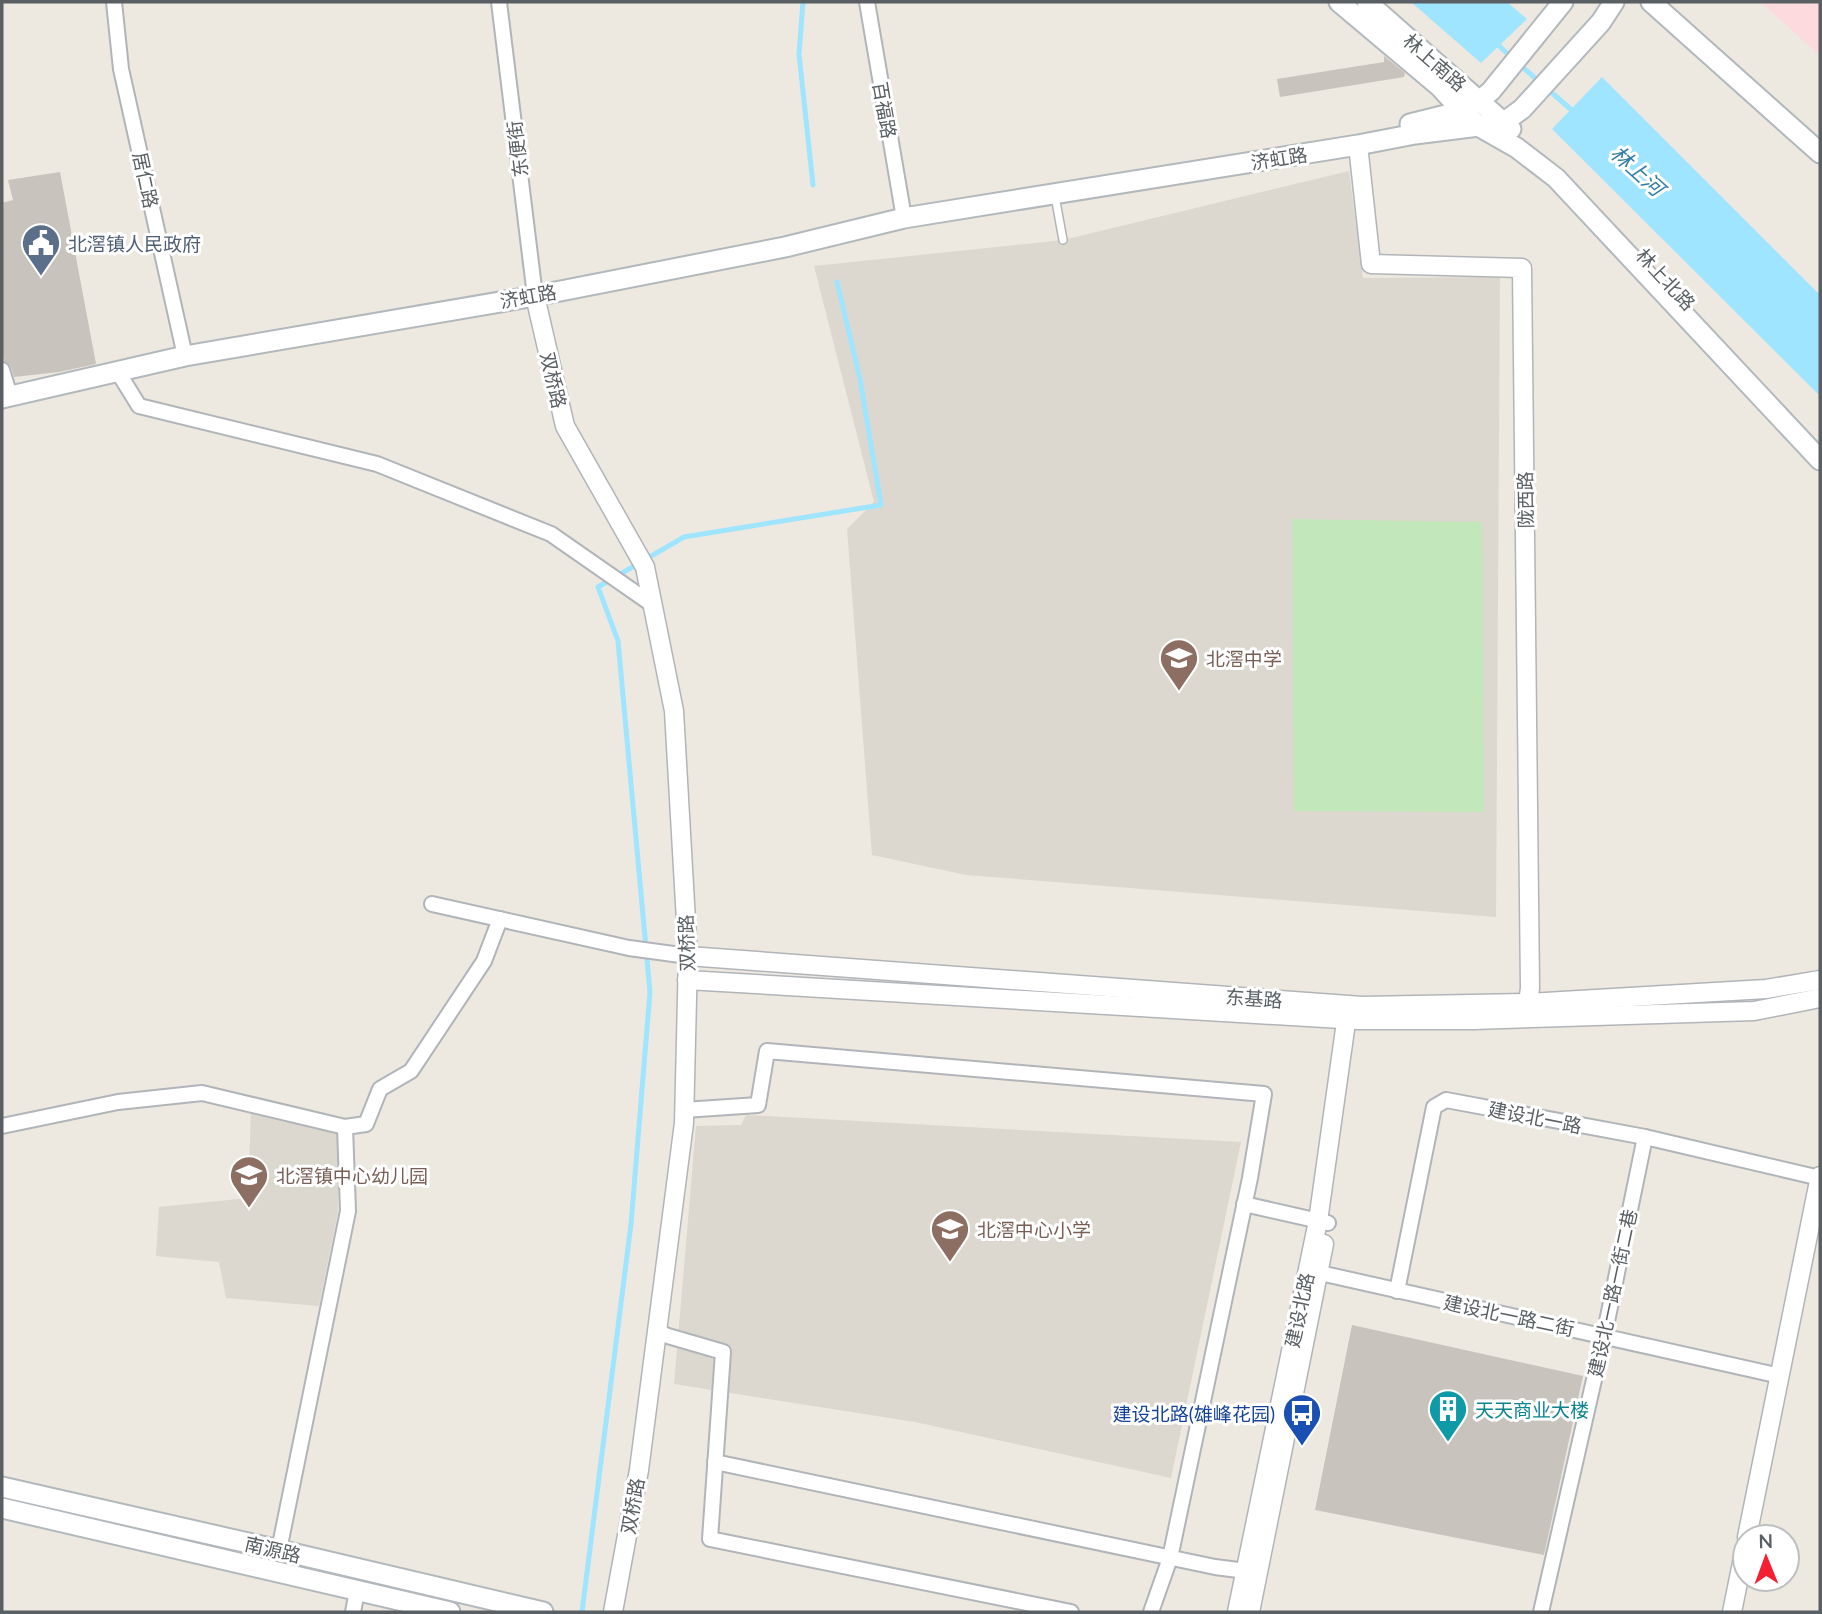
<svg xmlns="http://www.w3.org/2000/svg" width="1822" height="1614" font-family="Lato,'Noto Sans SC',sans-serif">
	<rect width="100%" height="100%" fill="#ede8e0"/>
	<!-- education -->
	<g fill="#ddd8cf">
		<path d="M 1349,171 L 1363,278 L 1500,277 L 1496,917 L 966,875 L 872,855 L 847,529 L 874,502 L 814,266 L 1063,240 Z"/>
		<path d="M 251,1110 L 338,1132 L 338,1212 L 319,1306 L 226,1298 L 219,1262 L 156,1256 L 159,1207 L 248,1198 Z"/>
		<path d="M 746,1115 L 1241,1142 L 1171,1478 L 915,1422 L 674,1384 L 696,1126 L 741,1125 Z"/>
	</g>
	<!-- medical -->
	<path fill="#fddadd" d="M 1761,2 L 1820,2 L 1820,56 Z"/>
	<!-- green -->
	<path fill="#c2e7ba" d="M 1292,519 L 1482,522 L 1484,812 L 1294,811 Z"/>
	<!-- water -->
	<g fill="#9fe5ff">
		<path d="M 1411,2 L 1507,2 L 1527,19 L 1481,63 Z"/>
		<path d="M 1602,77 L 1820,295 L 1820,396 L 1552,129 Z"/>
	</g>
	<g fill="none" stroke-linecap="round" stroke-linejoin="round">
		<!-- stream -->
		<g stroke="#9fe5ff" stroke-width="5">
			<path d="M 803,2 L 799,54 L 813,185"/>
			<path d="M 1496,43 L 1512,58"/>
			<path d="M 1519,64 L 1575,113"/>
			<path d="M 582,1612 L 631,1224 L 650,992 L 618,641 L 598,587 L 684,537 L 881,505 L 860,379 L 837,282"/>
		</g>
	</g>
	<!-- building -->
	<g fill="#c8c3bd">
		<path d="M 1384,56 L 1405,73 L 1404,77 L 1280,97 L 1277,79 L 1384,62 Z"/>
		<path d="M 60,172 L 96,364 L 59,372 L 14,377 L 11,367 L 4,361 L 2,352 L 2,203 L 13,200 L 8,180 Z"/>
		<path d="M 1352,1325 L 1583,1376 L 1544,1555 L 1315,1510 Z"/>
	</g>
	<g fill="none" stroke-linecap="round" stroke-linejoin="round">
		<!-- service casing -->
		<g stroke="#b1b5b9" stroke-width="10">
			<path id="service" d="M 1055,196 L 1063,240"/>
		</g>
		<!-- minor casing -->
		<g stroke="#b1b5b9" stroke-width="18">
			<g id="minor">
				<path d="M 114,2 L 121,69 L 185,356"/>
				<path d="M 499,2 L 535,296"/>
				<path d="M 867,2 L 904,218"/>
				<path d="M 2,370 L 10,396"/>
				<path d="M 118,372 L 139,406 L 377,464 L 551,534 L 653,605"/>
				<path d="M 432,904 L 629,948 L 688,956"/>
				<path d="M 684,1110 L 758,1105 L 767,1051 L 1264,1094 L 1250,1178 L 1170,1558 L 1151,1612"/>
				<path d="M 2,1126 L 118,1102 L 202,1093 L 345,1127"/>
				<path d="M 1244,1204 L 1328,1223"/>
				<path d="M 1320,1273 L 1780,1376"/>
				<path d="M 1397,1291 L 1434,1107 L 1446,1100 L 1645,1137 L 1820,1178"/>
				<path d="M 657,1331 L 668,1336 L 723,1352 L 710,1539 L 1071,1612"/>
				<path d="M 715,1462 L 1215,1567 L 1254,1572"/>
				<path d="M 279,1550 L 348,1211 L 345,1127 L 366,1124 L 380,1089 L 411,1071 L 484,961 L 500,919"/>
				<path d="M 353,1612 L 357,1591"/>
				<path d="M 1541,1612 L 1604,1336 L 1645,1137"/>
			</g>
		</g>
		<!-- tertiary casing -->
		<g stroke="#b1b5b9" stroke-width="21">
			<g id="tertiary">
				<path d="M 1358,145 L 1371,264 L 1522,268 L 1530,988 L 1528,1003"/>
				<path d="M 535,296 L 565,426 L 645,567 L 674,711 L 688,956 L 684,1123 L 639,1470 L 613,1612"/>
				<path d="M 688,956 L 1362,1006 L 1528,1003 L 1766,989 L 1820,980"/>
				<path d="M 687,980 L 1358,1020 L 1473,1020 L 1754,1011 L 1820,998"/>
				<path d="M 1747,1537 L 1820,1176"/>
				<path d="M 1237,1612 L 1318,1221 L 1348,1008"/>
				<path d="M 1250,1612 L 1324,1244"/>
				<path d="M 1732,1612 L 1745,1548"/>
			</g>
		</g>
		<!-- secondary casing -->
		<g stroke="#b2b8bc" stroke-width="23">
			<g id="secondary">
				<path d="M 1339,2 L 1440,87 L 1462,111 L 1480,127 L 1517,148 L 1556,178 L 1820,460"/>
				<path d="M 1367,2 L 1511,129"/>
				<path d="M 1651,2 L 1820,153"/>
				<path d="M 1503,123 L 1522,109 L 1601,22 L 1614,2"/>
				<path d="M 1410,124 L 1462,111 L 1479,101 L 1491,91 L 1563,2"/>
				<path d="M 2,398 L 185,356 L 535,296 L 785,247 L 904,218 L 1358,145 L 1415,134 L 1503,123"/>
				<path d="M 2,1487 L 279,1550 L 543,1612"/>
				<path d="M 2,1508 L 450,1612"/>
			</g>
		</g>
		<!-- service -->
		<use href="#service" stroke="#fff" stroke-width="7"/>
		<!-- minor -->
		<use href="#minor" stroke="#fff" stroke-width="14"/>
		<!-- tertiary -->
		<use href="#tertiary" stroke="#fff" stroke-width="18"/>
		<!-- secondary -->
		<use href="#secondary" stroke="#fff" stroke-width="19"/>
	</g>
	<!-- icons -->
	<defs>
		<g id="civic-pin" transform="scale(2.0125)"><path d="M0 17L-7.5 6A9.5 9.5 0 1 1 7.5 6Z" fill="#5c6f8a" stroke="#fff"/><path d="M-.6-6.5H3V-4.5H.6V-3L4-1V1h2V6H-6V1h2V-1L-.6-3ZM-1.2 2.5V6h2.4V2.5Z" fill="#fff"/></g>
		<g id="school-pin" transform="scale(2.0125)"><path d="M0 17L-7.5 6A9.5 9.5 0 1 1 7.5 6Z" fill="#8d6e63" stroke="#fff"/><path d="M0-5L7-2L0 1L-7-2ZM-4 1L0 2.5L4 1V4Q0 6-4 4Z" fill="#fff"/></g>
		<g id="building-pin" transform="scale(2.0125)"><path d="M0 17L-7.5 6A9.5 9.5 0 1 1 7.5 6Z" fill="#0f9aa8" stroke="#fff"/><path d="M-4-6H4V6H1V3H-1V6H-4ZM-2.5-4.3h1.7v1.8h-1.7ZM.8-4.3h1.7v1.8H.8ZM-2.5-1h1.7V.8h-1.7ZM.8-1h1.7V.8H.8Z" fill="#fff"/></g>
		<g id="bus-pin" transform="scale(2.0125)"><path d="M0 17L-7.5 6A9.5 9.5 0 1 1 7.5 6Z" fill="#1a4fb4" stroke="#fff"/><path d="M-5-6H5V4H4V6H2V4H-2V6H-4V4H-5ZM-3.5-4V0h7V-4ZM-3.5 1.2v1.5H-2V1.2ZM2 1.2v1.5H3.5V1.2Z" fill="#fff"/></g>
	</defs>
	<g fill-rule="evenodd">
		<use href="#civic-pin" x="41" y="243"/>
		<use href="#school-pin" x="1179" y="658"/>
		<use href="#school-pin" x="249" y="1175"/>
		<use href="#school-pin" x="950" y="1229"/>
		<use href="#building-pin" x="1448" y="1409"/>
		<use href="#bus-pin" x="1302" y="1413"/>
	</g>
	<g text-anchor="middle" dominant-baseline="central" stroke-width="6" stroke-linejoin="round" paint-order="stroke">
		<!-- street labels -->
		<g font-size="19" fill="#595f63" stroke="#fff">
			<text transform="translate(1435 62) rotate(41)">林上南路</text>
			<text transform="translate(885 110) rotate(80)">百福路</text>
			<text transform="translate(517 149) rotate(-97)">东便街</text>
			<text transform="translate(1279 158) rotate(-9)">济虹路</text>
			<text transform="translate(146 180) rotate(78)">居仁路</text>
			<text transform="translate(1666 279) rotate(47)">林上北路</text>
			<text transform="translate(528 296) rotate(-10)">济虹路</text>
			<text transform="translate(554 380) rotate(77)">双桥路</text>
			<text transform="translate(1525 500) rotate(-91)">陇西路</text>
			<text transform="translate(686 943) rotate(-92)">双桥路</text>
			<text transform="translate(1254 998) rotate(4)">东基路</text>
			<text transform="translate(1535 1117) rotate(11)">建设北一路</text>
			<text transform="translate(1612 1293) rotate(-78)">建设北一路一街二巷</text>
			<text transform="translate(1299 1310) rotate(-78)">建设北路</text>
			<text transform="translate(1509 1315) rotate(12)">建设北一路二街</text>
			<text transform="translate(632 1506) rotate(-80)">双桥路</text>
			<text transform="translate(273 1549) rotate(13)">南源路</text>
		</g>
		<!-- service labels -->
		<g font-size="19" fill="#4e5e75" stroke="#fff" text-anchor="start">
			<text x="68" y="243">北滘镇人民政府</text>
		</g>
		<!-- education labels -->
		<g font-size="19" fill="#785e54" stroke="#fff" text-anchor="start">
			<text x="1206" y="658">北滘中学</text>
			<text x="276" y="1175">北滘镇中心幼儿园</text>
			<text x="977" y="1229">北滘中心小学</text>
		</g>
		<!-- culture labels -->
		<g font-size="19" fill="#0d838f" stroke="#fff" text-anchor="start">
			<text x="1475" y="1409">天天商业大楼</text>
		</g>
		<!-- transit labels -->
		<g font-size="19" fill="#164399" stroke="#fff" text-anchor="end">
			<text x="1275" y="1413">建设北路(雄峰花园)</text>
		</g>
		<!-- water labels -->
		<g font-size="21" font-style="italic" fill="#317da5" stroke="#fff">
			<text transform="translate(1638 170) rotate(42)">林上河</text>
		</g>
	</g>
	<!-- border -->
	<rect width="1822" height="1614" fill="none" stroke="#595f63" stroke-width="7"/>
	<!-- north arrow -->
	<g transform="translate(1766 1558) rotate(359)"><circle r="33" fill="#ffffff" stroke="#bdbfc1" stroke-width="2"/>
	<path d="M0-5L12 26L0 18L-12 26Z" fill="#f51f32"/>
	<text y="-10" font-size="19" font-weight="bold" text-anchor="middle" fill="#595f63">N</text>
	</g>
</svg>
